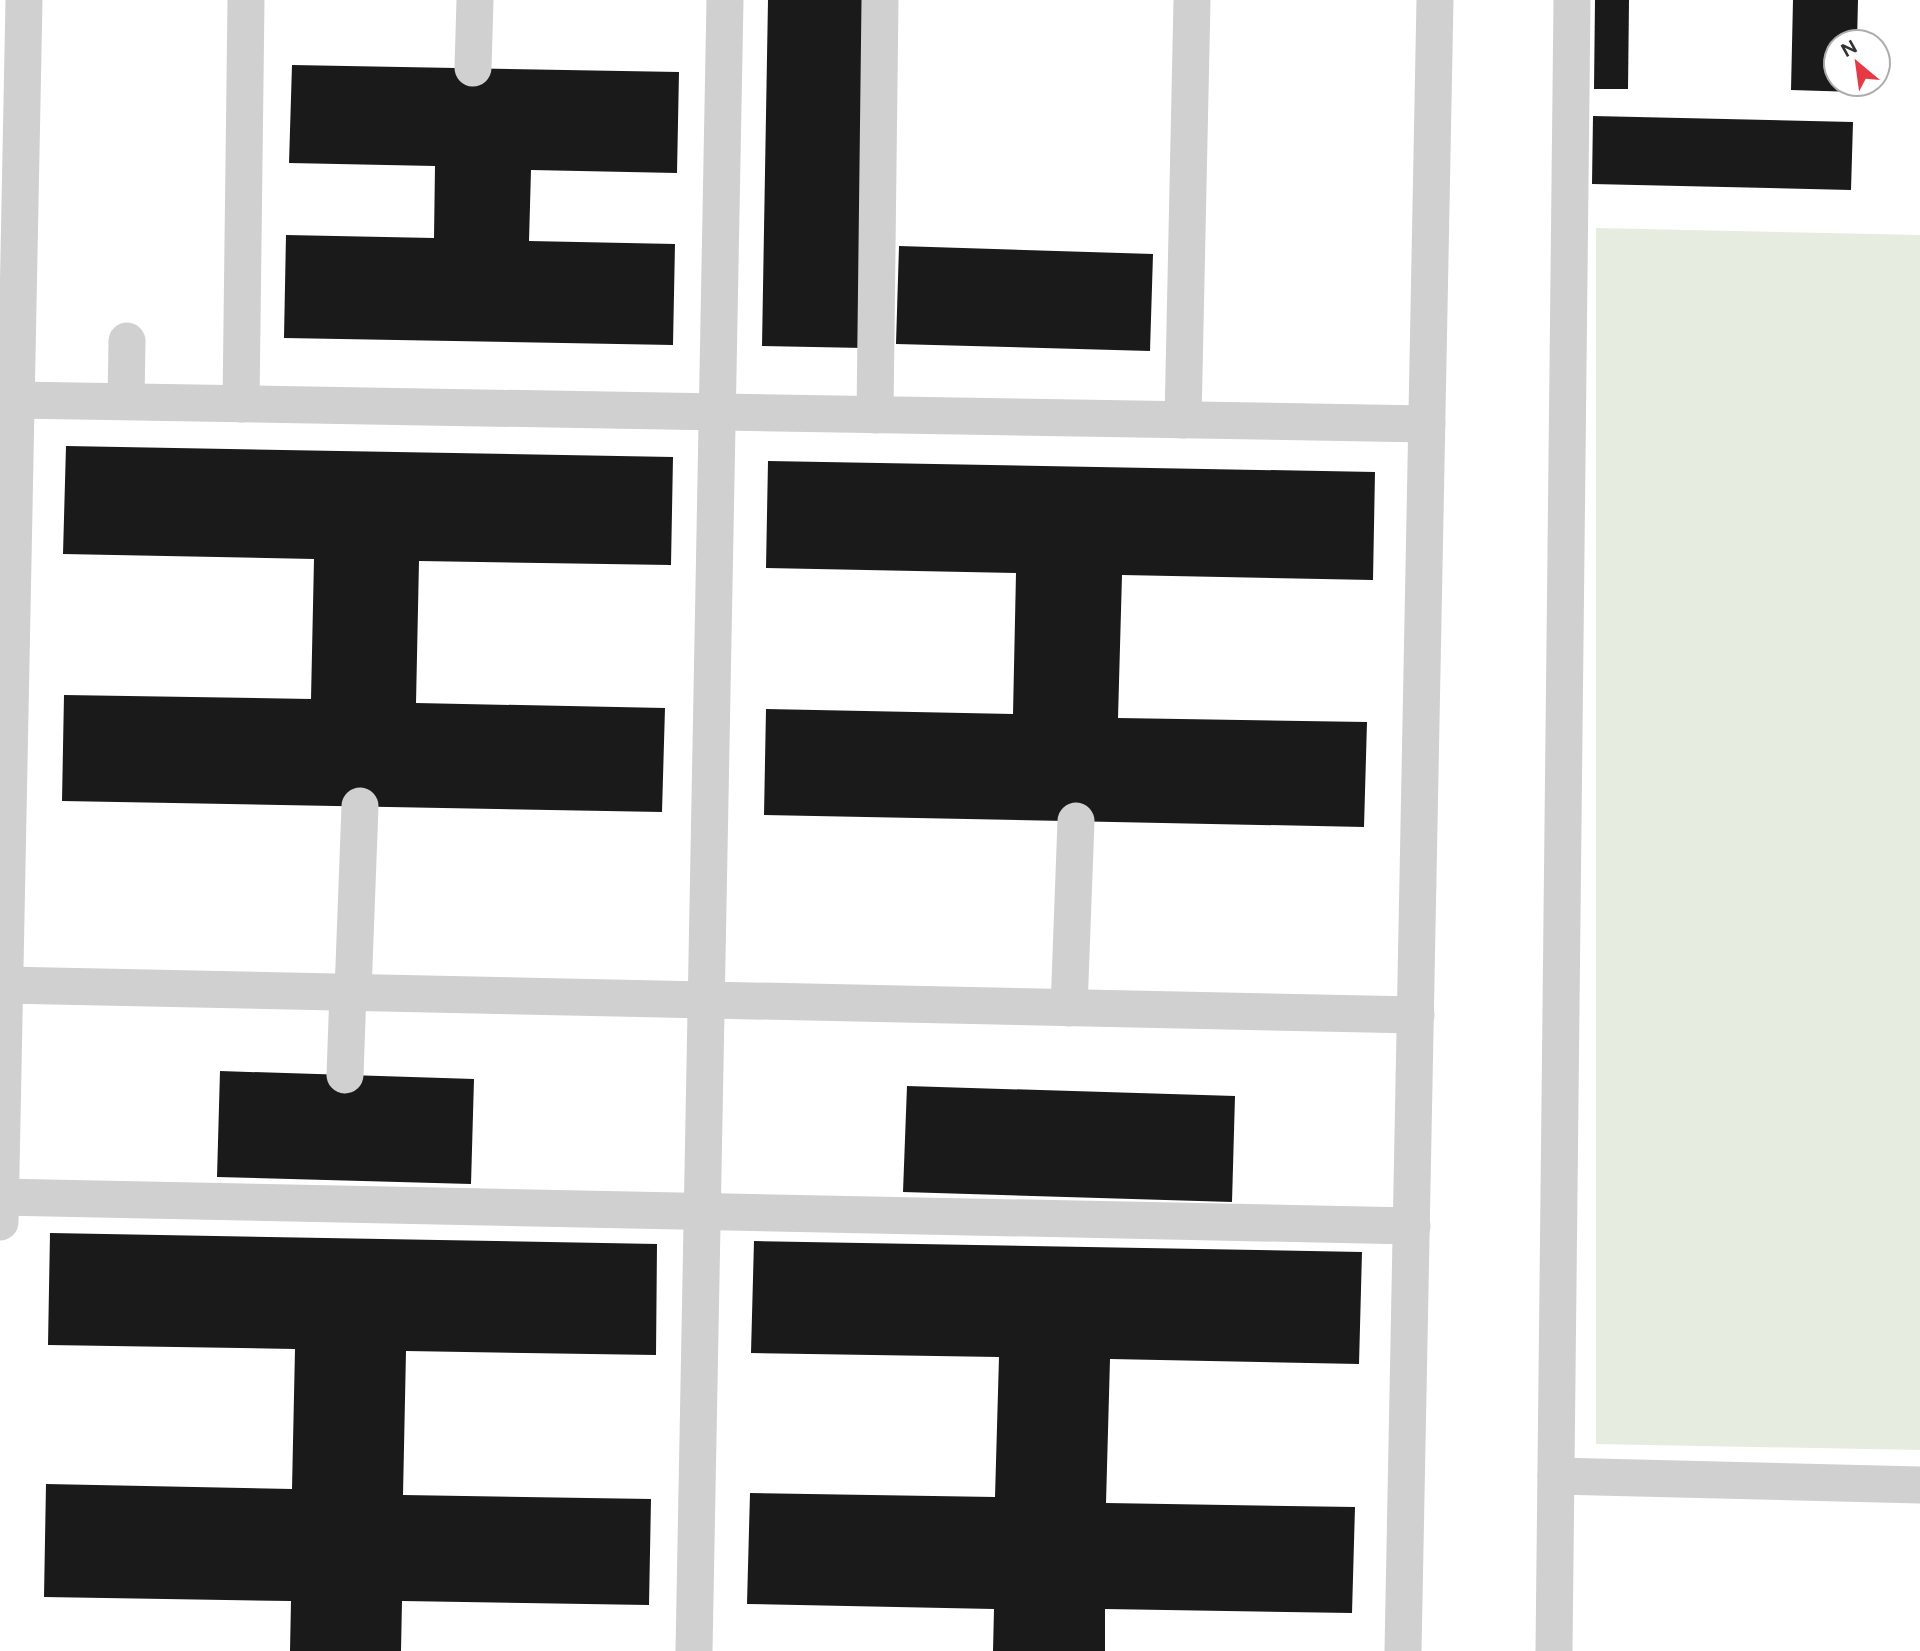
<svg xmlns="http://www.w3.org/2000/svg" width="1920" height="1651" font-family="Figtree,sans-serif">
	<rect width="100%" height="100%" fill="#fff"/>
	<!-- green -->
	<path fill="#e6ecdf" d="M 1596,228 L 1920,235 L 1920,1450 L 1596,1444 Z"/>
	<!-- building -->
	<g fill="#1a1a1a">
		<path d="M 768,0 L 869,0 L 864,348 L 762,346 Z"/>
		<path d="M 1595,0 L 1629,0 L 1628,89 L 1594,89 Z"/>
		<path d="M 1793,0 L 1858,0 L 1857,42 L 1836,42 L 1836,84 L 1856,84 L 1856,92 L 1791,90 Z"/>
		<path d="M 292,65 L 679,72 L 677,173 L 531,170 L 529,241 L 675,244 L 673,345 L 284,338 L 286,235 L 434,238 L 435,166 L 289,163 Z"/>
		<path d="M 1593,116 L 1853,122 L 1851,190 L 1592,184 Z"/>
		<path d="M 899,246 L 1153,254 L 1150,351 L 896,344 Z"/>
		<path d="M 66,446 L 673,457 L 671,565 L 419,561 L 416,703 L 665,708 L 662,812 L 62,801 L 64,695 L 311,699 L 314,559 L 63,554 Z"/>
		<path d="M 768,461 L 1375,472 L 1373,580 L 1122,575 L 1118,718 L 1367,722 L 1364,827 L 764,815 L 766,709 L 1013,714 L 1016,573 L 766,568 Z"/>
		<path d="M 220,1071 L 474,1079 L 471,1184 L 217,1177 Z"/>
		<path d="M 907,1086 L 1235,1096 L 1232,1202 L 903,1192 Z"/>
		<path d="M 50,1233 L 657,1244 L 656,1355 L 406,1351 L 403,1495 L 651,1499 L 649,1605 L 402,1601 L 401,1651 L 290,1651 L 291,1601 L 44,1597 L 46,1484 L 292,1489 L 295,1349 L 48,1345 Z"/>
		<path d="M 754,1241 L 1362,1252 L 1359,1364 L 1110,1359 L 1106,1503 L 1355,1507 L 1352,1613 L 1105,1609 L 1105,1651 L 993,1651 L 994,1609 L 747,1604 L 750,1493 L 995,1497 L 999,1357 L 751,1353 Z"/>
	</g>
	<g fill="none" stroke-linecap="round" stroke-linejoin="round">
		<!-- minor -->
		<g stroke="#d0d0d0" stroke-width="37">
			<path d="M 473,68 L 475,0"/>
			<path d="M 16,400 L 1427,424"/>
			<path d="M 126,401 L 127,341"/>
			<path d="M 241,404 L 246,0"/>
			<path d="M 875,415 L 880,0"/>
			<path d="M 1183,420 L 1192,0"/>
			<path d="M 5,985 L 1416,1015"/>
			<path d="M 353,992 L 360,806"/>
			<path d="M 1069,1008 L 1076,821"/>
			<path d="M 345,1075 L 348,992"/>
			<path d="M 0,1197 L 1412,1226"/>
			<path d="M 0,1222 L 24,0"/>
			<path d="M 1556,1476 L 1920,1485"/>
			<path d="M 694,1651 L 725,0"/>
			<path d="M 1403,1651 L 1435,0"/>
			<path d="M 1554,1651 L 1572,0"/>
		</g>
	</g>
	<!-- north arrow -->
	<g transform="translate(1857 63) rotate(331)"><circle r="33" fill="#ffffff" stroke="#adadad" stroke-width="2"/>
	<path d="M0-5L12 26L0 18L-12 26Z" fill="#e63946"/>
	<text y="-10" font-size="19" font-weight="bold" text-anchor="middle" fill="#333333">N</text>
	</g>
</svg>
